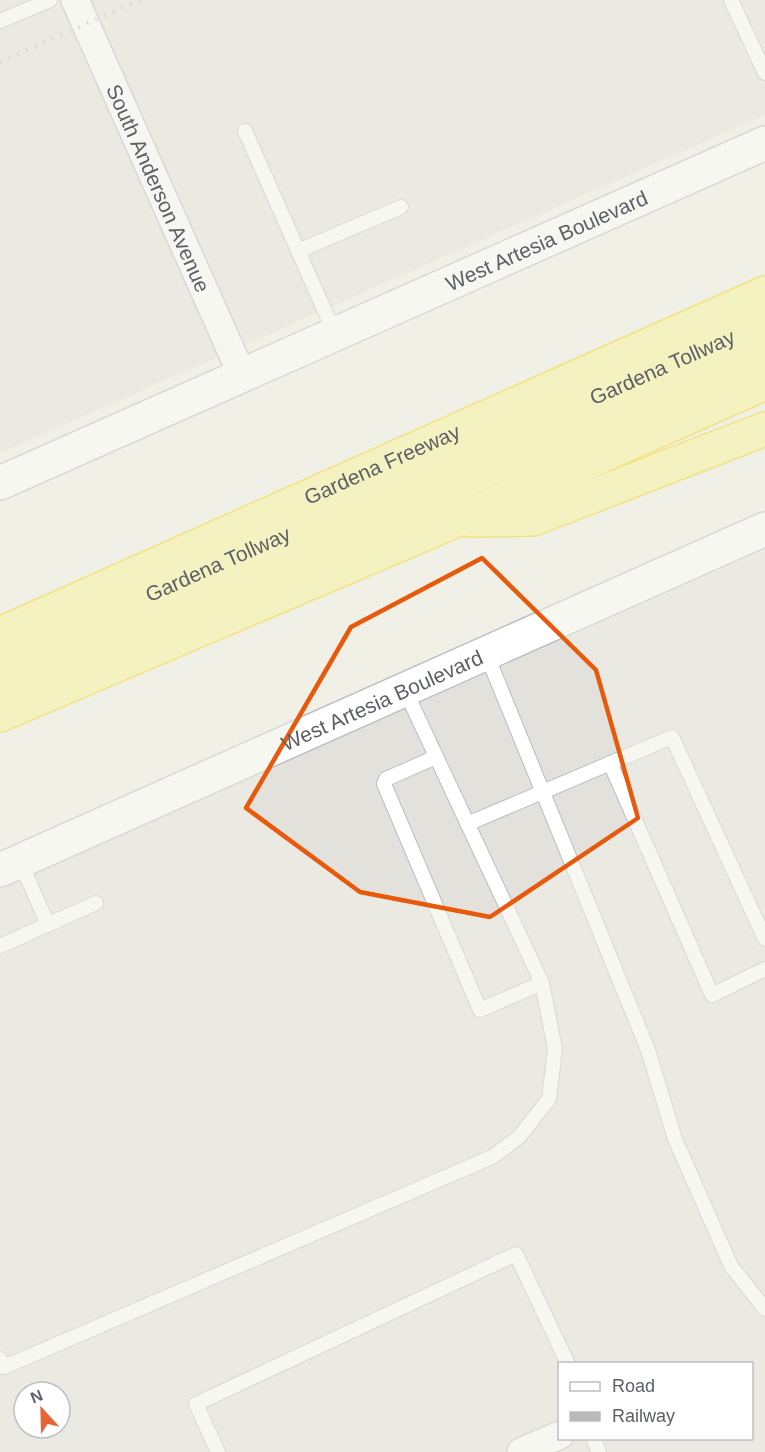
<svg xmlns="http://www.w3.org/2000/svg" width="765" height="1452" font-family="Helvetica,sans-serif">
	<rect width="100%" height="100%" fill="#f0f0e7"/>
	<!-- industrial -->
	<g fill="#e2e1db" fill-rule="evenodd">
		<path d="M 0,0 L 765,0 L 765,115 L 0,453 Z"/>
		<path d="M 765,550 L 765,1452 L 0,1452 L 0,888 ZM 560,1364 L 752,1364 L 752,1438 L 560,1438 ZM 24,1392 L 60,1392 L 60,1428 L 24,1428 Z"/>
	</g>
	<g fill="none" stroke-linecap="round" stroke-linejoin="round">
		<!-- service casing -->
		<g stroke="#bbbdc2" stroke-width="16">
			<g id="service">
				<path d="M 731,0 L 765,73"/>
				<path d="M 0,21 L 50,0"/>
				<path d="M 245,131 L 335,334"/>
				<path d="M 298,251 L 401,207"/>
				<path d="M 486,653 L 648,1050 L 675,1139 L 731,1266 L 765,1309"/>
				<path d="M 436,757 L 386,779 L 384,784 L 480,1010 L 542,983"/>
				<path d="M 610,763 L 712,995 L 765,969"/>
				<path d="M 467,824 L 672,737 L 765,939"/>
				<path d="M 20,861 L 48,925"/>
				<path d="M 0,946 L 96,903"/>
				<path d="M 0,1359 L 4,1367 L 492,1157 L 519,1137 L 549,1099 L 555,1049 L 542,983 L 405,690"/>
				<path d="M 593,1438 L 599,1452"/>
				<path d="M 218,1452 L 196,1404 L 516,1254 L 568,1364"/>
			</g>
		</g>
		<!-- minor casing -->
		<g stroke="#bbbdc2" stroke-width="30">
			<g id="minor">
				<path id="s1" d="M 75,0 L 242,375"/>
				<path d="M 521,1452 L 560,1435"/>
			</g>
		</g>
		<!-- secondary casing -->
		<g stroke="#bcbec4" stroke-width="36">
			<g id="secondary">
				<path id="s2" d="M 0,483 L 765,143"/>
				<path id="s3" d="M 0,870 L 765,529"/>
			</g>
		</g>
		<!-- motorway casing -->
		<g stroke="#f3d204" stroke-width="36">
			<g id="motorway">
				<path d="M 470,520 L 533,519 L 765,429"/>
				<path id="s4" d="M 0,634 L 765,293"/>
				<path id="s5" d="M 0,660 L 765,321"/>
				<path d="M 0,685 L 765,348"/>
				<path d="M 0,715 L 457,520 L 765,383"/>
			</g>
		</g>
		<!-- service -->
		<use href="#service" stroke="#fff" stroke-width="14"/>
		<!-- minor -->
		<use href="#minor" stroke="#fff" stroke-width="27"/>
		<!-- secondary -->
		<use href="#secondary" stroke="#fff" stroke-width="33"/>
		<!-- motorway -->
		<use href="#motorway" stroke="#fbf392" stroke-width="33"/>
		<!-- rail -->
		<path stroke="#b9b9ba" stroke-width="4.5" stroke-dasharray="1.5 8" stroke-linecap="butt" d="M 0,62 L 140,0"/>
	</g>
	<!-- marked area -->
	<path d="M0 0H765V1452H0ZM 482,558 L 596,670 L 638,818 L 490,917 L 360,892 L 246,808 L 351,627 Z" fill="#f0f0e7" fill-opacity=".55" fill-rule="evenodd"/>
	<path fill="none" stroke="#e8590c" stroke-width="4.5" stroke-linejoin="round" d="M 482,558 L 596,670 L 638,818 L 490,917 L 360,892 L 246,808 L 351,627 Z"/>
	<g text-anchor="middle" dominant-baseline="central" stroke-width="6" stroke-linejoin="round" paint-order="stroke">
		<!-- street labels -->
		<g font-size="21" fill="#5e6067" stroke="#fff">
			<text stroke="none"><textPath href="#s1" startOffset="206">South Anderson Avenue</textPath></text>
			<text stroke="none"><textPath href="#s2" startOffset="598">West Artesia Boulevard</textPath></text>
			<text stroke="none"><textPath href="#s5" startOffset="724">Gardena Tollway</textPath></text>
			<text stroke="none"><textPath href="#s4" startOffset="418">Gardena Freeway</textPath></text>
			<text stroke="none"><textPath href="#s5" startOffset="238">Gardena Tollway</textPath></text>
			<text stroke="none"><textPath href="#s3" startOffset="418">West Artesia Boulevard</textPath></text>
		</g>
	</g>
	<!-- legend -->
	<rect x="558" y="1362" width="195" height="78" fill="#ffffff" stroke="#bfbfc2" stroke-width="1.5"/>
	<rect x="570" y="1382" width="30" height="9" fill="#ffffff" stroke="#bfbfc2" stroke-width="1.5"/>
	<text x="612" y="1392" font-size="18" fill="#5e6067">Road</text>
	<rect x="570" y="1412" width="30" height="9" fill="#b9b9ba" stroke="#bfbfc2" stroke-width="1.5"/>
	<text x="612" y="1422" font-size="18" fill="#5e6067">Railway</text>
	<!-- north arrow -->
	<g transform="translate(42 1410) rotate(338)"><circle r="28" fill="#ffffff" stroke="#bfbfc2" stroke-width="1.5"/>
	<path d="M0-4.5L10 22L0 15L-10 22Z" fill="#e76336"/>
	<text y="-9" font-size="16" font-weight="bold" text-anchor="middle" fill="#5e6067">N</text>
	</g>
</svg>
